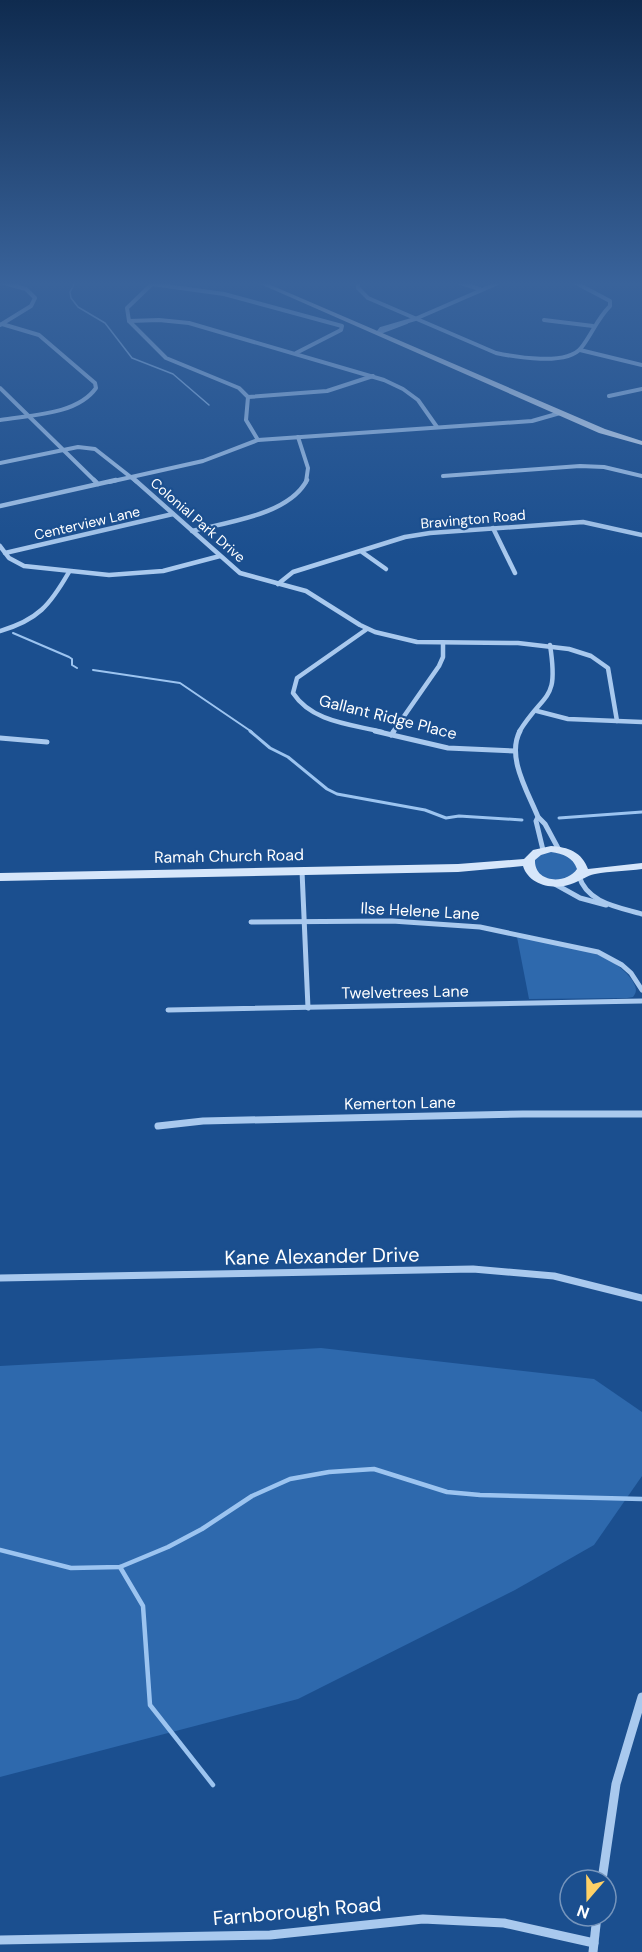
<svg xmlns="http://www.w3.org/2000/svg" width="642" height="1952" font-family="'DM Sans',sans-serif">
	<rect width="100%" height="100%" fill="#1b4f8f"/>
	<!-- green -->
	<g fill="#2e69ad">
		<path d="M 551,849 L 581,861 L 576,879 L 544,881 L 529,859 Z"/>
		<path d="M 517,937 C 554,945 608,946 632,980 C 636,987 638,991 633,997 L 627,998 L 529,999 Z"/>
		<path d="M 321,1348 L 594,1379 L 642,1412 L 642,1476 L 594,1545 L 515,1590 L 298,1699 L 0,1777 L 0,1366 Z"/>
	</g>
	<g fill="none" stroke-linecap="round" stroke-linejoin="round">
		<!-- stream-far3 -->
		<path stroke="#9cc4f0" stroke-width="1.5" d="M 75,283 L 70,292 L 71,298 L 78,307 L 105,323 L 132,358 L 173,374 L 209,405"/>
		<!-- stream-far2 -->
		<g stroke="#9cc4f0" stroke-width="2">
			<path d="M 13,633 L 69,657 L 72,659 L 72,665 L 77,668"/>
			<path d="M 93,670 L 180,683 L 252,732"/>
		</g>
		<!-- stream-far1 -->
		<g stroke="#9cc4f0" stroke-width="3">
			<path d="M 250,731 L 270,748 L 288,757 L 327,789 L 337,794 L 425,810 L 446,818 L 459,816 L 522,820"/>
			<path d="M 559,818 L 642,812"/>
		</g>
		<!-- stream -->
		<g stroke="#9cc4f0" stroke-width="4.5">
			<path d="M 0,1550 L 71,1568 L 120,1567 L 168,1547 L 202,1529 L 252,1496 L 290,1479 L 329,1472 L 374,1469 L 447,1492 L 480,1495 L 642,1499"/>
			<path d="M 120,1567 L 143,1606 L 150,1705 L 213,1785"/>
		</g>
		<!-- minor-far4 -->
		<g stroke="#a9c9ee" stroke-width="4">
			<path d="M 153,283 L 127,308 L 129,321 L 166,358 L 239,388 L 248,397 L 246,420 L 258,440"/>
			<path d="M 358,283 L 358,288 L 368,298 L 496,353 C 515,357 567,366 581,348 C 592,334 597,319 610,306 L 610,301 L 576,283"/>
			<path d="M 460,283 L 480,289"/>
			<path d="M 152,284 L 224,294 L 342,326 L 341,330 L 296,353"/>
			<path d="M 544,320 L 593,326"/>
			<path d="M 129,321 L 159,320 L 189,323 L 384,380 L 403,389 L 418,400 L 437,427"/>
			<path d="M 407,322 L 378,333 L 381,329 L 415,319 L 498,283"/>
			<path d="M 0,325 L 31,306 L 35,298 L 26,289 L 4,283"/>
			<path d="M 580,350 L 642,365"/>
			<path d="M 0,388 L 96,482"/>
			<path d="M 609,396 L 642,389"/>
			<path d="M 248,397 L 327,391 L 373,376"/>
			<path d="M 0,420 C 30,415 77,415 96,388 L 95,383 L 39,335 L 2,324"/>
			<path d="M 298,437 L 308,468 L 306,482"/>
			<path d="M 0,463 L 78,447 L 95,449 L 137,482"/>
			<path d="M 443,476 L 580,466 L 604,467 L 642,476"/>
			<path d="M 109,482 L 203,461 L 258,440 L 532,421 L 560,413"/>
		</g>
		<!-- minor-far3 -->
		<g stroke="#a9c9ee" stroke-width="4.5">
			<path d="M 94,480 L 98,484"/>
			<path d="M 135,480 L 240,573 L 306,591 L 360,625 L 375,632 L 417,642 L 518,643 L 569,649 L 591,656 L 608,668 L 617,721"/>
			<path d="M 0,506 L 116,480"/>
			<path d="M 493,528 L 515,573"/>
			<path d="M 192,531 C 227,522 289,515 307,480"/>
			<path d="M 0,546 L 9,558 L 24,566 L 109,575 L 163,571 L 220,556"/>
			<path d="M 362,552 L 386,569"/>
			<path d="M 5,553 L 173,514"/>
			<path d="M 278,584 L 293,572 L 405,537 L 430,533 L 583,522 L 642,535"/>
			<path d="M 367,629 L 297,678 L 293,693 C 312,722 350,724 382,732"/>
			<path d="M 0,631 C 38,620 50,605 69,572"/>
			<path d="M 537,711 L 568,719 L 642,722"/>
			<path d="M 393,732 L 439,666 L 443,657 L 443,644"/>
			<path d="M 519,732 C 545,690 559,703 550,645"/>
		</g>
		<!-- minor-far2 -->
		<g stroke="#a9c9ee" stroke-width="5">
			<path d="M 375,731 L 448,748 L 515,751"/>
			<path d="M 520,731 C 506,757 528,792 538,817 L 536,821 L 543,850"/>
			<path d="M 391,735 L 394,731"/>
			<path d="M 0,738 L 47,742"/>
			<path d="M 538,817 L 545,824 L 559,850"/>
			<path d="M 302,871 L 308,1008"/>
			<path d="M 579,876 C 587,903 618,907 642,914"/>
			<path d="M 553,883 L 580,898 L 606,905"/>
			<path d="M 251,922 L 392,921 L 480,927 L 598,952 L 622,965 L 631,973 L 642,990"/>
			<path d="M 168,1010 L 642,1001"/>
		</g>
		<!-- minor-far1 -->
		<g stroke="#a9c9ee" stroke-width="7">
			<path d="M 158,1126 L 203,1121 L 523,1114 L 642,1114"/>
			<path d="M 0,1278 L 473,1269 L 554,1276 L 642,1298"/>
		</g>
		<!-- minor -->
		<g stroke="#a9c9ee" stroke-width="9">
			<path d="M 602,1880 L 616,1784 L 642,1697"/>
			<path d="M 0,1940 L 270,1935 L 423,1919 L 504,1923 L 594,1943"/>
			<path d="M 593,1952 L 597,1916"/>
		</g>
		<!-- secondary -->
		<g fill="#d6e6fa" fill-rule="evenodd">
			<path d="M 258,283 L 266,283 L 605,429 L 642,441 L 642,445 L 599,433 Z"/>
			<path d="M 551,846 C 568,847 582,852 588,869 L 642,863 L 642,869 C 627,871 610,871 595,874 C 586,876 582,880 574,883 C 556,891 529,886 523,866 L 458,872 L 0,881 L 0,873 L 458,864 L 524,859 L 533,850 ZM 551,852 C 563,854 573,857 577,869 C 566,885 534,883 535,860 L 541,855 Z"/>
		</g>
	</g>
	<!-- sky -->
	<linearGradient id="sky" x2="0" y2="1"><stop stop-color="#0f2b4f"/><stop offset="0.51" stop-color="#39639b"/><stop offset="1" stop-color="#39639b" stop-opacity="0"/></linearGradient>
	<rect width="642" height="556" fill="url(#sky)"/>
	<g text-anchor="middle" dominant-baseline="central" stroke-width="4.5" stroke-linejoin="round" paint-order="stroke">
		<!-- far-street labels -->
		<g font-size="14" fill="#fff" stroke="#1b4f8f">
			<text transform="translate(473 519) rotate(-5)">Bravington Road</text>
			<text transform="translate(198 520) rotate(41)">Colonial Park Drive</text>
			<text transform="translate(87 523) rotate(-13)">Centerview Lane</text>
		</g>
		<!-- street labels -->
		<g font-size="16" fill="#fff" stroke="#1b4f8f">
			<text transform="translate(388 717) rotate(14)">Gallant Ridge Place</text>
			<text transform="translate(229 856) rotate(-1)">Ramah Church Road</text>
			<text transform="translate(420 911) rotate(3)">Ilse Helene Lane</text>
			<text transform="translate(405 992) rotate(-1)">Twelvetrees Lane</text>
			<text transform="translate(400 1103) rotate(-1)">Kemerton Lane</text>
		</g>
		<!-- near-street labels -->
		<g font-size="20" fill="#fff" stroke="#1b4f8f">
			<text transform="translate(322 1256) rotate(-1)">Kane Alexander Drive</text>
			<text transform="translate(297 1911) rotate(-5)">Farnborough Road</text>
		</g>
	</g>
	<!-- north arrow -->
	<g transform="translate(588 1898) rotate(200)"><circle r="28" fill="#1b4f8f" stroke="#7695bc" stroke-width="1.5"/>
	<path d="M0-4.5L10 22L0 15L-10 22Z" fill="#ffd166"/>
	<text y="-9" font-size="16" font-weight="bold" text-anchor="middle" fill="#ffffff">N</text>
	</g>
</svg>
